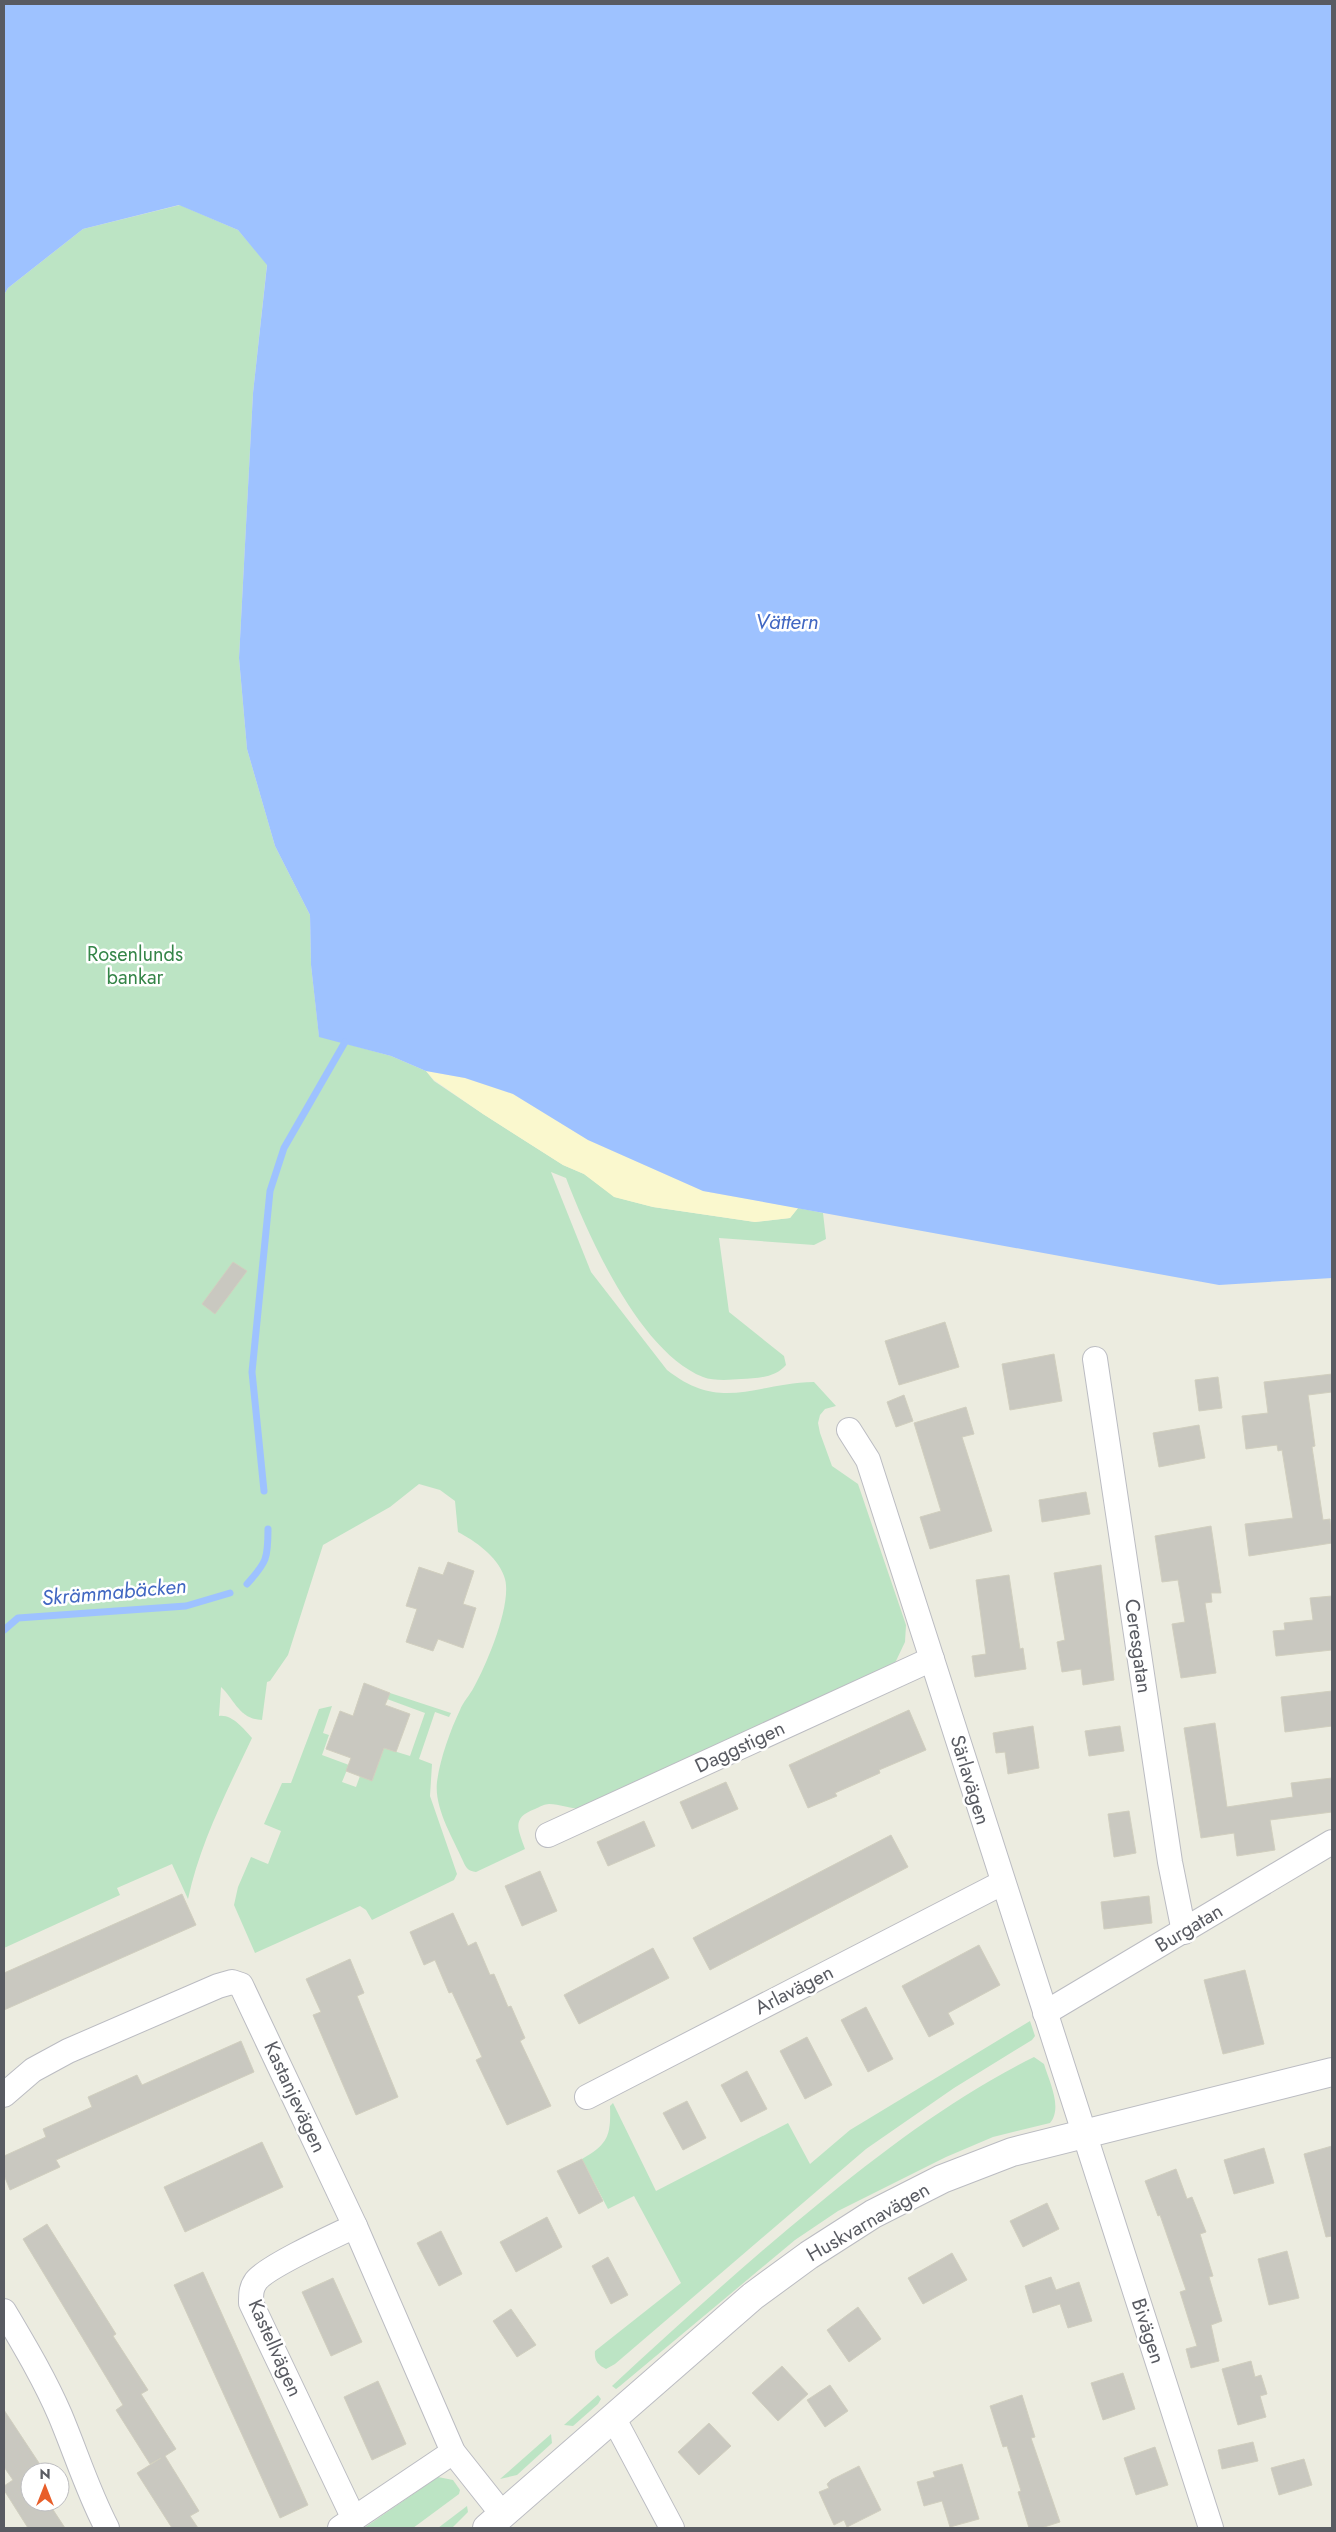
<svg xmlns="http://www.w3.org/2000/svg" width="1336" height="2532" font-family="Jost,sans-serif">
	<rect width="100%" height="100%" fill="#ecece0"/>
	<!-- green -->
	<g fill="#bce4c4">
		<path d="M 180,205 L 238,230 L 267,264 L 253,393 L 239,658 L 247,749 L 275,846 L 310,915 L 311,965 L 319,1036 L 391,1056 L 426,1071 L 434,1081 L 483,1114 L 563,1165 L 584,1174 L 615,1197 L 653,1207 L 755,1222 L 790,1218 L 798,1208 L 823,1213 L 826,1239 L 814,1245 L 719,1238 L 729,1312 L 784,1356 L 786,1365 C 775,1378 757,1378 741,1379 C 730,1380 713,1381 703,1377 C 640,1352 589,1238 566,1178 L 551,1172 L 591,1272 L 667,1370 C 722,1413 754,1383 814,1382 L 836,1406 L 825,1409 L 820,1415 L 818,1423 L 820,1433 L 832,1466 L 858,1484 L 906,1625 L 905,1642 L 895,1663 L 584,1808 C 571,1810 562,1804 549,1804 C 545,1804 539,1807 535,1809 C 511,1818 518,1829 525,1849 L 476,1872 C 468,1871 466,1868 463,1861 C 453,1838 434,1808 437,1782 C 440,1759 450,1731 460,1710 C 463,1702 470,1695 474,1687 C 487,1664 514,1600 504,1576 C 497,1556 475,1541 458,1532 L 455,1501 L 440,1490 L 419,1484 L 390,1507 L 323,1545 L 288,1655 L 270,1681 L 267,1682 L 262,1720 C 239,1719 235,1700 221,1687 L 219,1716 C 232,1714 244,1729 252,1738 C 227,1791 200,1843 188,1899 L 172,1864 L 117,1888 L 120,1895 L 4,1948 L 4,295 L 8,288 L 83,229 Z"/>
		<path d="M 390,1693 L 451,1713 L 449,1717 L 435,1712 L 419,1759 L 432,1764 L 430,1796 L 457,1874 L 454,1880 L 372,1920 L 366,1910 L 360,1906 L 255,1953 L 234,1905 L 238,1887 L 251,1857 L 268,1864 L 281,1831 L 264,1824 L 282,1783 L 291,1783 L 319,1709 L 332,1706 L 323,1733 L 329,1735 L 322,1755 L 349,1765 L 342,1782 L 356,1787 L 360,1776 L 372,1781 L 384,1748 L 410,1756 L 425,1713 L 387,1699 Z"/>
		<path d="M 1030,2021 L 1035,2036 L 1032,2040 L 954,2088 L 866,2149 L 615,2364 L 606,2369 C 598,2365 594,2361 595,2351 L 681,2283 L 634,2196 L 608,2209 L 582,2159 C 608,2144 611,2136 610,2106 L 613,2103 L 656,2191 L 788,2123 L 810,2164 L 850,2130 Z"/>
		<path d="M 1034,2057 L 1044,2064 C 1049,2081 1063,2108 1050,2123 L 993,2137 L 946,2157 L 838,2211 L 795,2240 L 620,2386 L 616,2389 L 612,2386 C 679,2324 747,2262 817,2205 C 885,2149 956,2096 1034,2057 Z"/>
		<path d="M 598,2395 L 601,2399 L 598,2404 L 573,2426 L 564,2425 Z"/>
		<path d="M 551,2434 L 552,2443 L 517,2475 L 500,2479 Z"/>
		<path d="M 438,2477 L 453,2480 L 460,2490 L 459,2494 L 413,2528 L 364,2528 Z"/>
		<path d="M 467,2506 L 468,2512 L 452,2528 L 438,2528 Z"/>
	</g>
	<!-- sand -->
	<path fill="#faf8ce" d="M 426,1071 L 465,1078 L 513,1094 L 588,1140 L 703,1191 L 798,1208 L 790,1218 L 755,1222 L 653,1207 L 614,1197 L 584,1174 L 563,1165 L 483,1114 L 434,1080 Z"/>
	<!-- water -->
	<path fill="#9ec2ff" d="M 4,4 L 1332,4 L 1332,1278 L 1219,1285 L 703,1191 L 588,1140 L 513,1094 L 465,1078 L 426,1071 L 391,1056 L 319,1037 L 311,965 L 310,915 L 275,846 L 247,749 L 239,658 L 253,393 L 267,265 L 238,230 L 179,205 L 83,229 L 8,288 L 4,295 Z"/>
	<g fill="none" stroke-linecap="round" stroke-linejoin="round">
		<!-- stream -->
		<g stroke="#9ec2ff" stroke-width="7">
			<path d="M 264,1491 L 252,1372 L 270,1191 L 284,1148 L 345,1042"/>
			<path d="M 247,1584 C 267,1562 268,1558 268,1529"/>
			<path d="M 4,1630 L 18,1618 L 186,1606 L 230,1593"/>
		</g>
	</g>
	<!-- building -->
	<g fill="#c9c8c0" stroke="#d1cfbf">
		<path d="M 233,1262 L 247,1271 L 215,1314 L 202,1304 Z"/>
		<path d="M 945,1322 L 959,1367 L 899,1385 L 885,1341 Z"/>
		<path d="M 1054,1354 L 1062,1401 L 1010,1410 L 1002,1364 Z"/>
		<path d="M 1332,1374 L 1332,1392 L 1308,1395 L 1315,1446 L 1312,1447 L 1323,1520 L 1330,1519 L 1332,1543 L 1249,1556 L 1245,1524 L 1293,1518 L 1282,1450 L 1278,1451 L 1277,1445 L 1246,1449 L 1242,1416 L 1268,1413 L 1264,1382 Z"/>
		<path d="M 1218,1377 L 1222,1408 L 1199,1411 L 1195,1380 Z"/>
		<path d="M 904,1395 L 913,1421 L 896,1427 L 887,1402 Z"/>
		<path d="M 966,1407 L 974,1434 L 962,1437 L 992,1531 L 930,1549 L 920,1517 L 941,1511 L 914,1423 Z"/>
		<path d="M 1199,1425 L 1205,1458 L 1159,1467 L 1153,1433 Z"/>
		<path d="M 1086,1492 L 1090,1514 L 1042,1522 L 1039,1500 Z"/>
		<path d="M 1211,1526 L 1221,1593 L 1211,1593 L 1212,1602 L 1205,1603 L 1216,1673 L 1181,1678 L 1172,1624 L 1185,1622 L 1178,1580 L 1162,1582 L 1155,1536 Z"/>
		<path d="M 448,1562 L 474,1571 L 463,1604 L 476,1608 L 463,1648 L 438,1639 L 433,1651 L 406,1642 L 417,1609 L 406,1606 L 419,1567 L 443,1575 Z"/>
		<path d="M 1101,1565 L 1114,1680 L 1083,1685 L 1081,1669 L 1062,1672 L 1057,1642 L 1065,1640 L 1054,1573 Z"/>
		<path d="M 1009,1575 L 1020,1649 L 1023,1648 L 1026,1669 L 975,1677 L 972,1656 L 986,1654 L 976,1580 Z"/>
		<path d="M 1332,1596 L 1332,1650 L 1276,1656 L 1273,1631 L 1285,1630 L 1284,1623 L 1313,1620 L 1310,1598 Z"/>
		<path d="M 364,1683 L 390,1693 L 385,1705 L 410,1714 L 396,1752 L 384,1748 L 372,1781 L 346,1771 L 351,1758 L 326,1749 L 340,1711 L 353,1716 Z"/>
		<path d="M 1332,1691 L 1332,1726 L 1285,1732 L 1281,1697 Z"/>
		<path d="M 909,1710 L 926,1750 L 879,1770 L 880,1773 L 835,1793 L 837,1796 L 808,1808 L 789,1765 Z"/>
		<path d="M 1215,1723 L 1227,1807 L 1293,1797 L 1291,1783 L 1332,1778 L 1332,1812 L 1270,1820 L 1275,1850 L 1237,1856 L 1234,1833 L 1201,1838 L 1184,1728 Z"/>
		<path d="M 1033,1726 L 1039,1768 L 1008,1774 L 1005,1752 L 996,1753 L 993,1733 Z"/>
		<path d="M 1120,1726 L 1124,1751 L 1089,1756 L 1085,1731 Z"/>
		<path d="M 726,1782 L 738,1809 L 692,1829 L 680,1802 Z"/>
		<path d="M 1129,1811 L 1136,1853 L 1114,1857 L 1108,1814 Z"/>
		<path d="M 644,1821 L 655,1846 L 608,1866 L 597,1842 Z"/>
		<path d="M 891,1835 L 908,1867 L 710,1970 L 693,1938 Z"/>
		<path d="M 540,1871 L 557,1911 L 522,1926 L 505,1886 Z"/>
		<path d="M 182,1894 L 196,1925 L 4,2010 L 4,1973 Z"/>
		<path d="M 1149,1896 L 1152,1923 L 1104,1929 L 1101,1902 Z"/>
		<path d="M 453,1913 L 468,1946 L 476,1942 L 490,1975 L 494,1974 L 508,2007 L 511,2006 L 525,2038 L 520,2041 L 551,2106 L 507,2125 L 476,2060 L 482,2057 L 452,1992 L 449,1993 L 435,1960 L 424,1965 L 410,1932 Z"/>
		<path d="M 979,1945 L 1000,1985 L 948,2013 L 954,2024 L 929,2037 L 902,1986 Z"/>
		<path d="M 653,1948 L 669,1978 L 579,2024 L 564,1995 Z"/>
		<path d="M 350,1959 L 364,1993 L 357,1996 L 398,2097 L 356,2115 L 313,2015 L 321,2012 L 306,1979 Z"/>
		<path d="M 1245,1970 L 1264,2044 L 1223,2054 L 1204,1980 Z"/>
		<path d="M 866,2007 L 893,2059 L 868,2072 L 841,2020 Z"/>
		<path d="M 807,2037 L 832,2085 L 805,2099 L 780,2051 Z"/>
		<path d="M 241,2041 L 254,2072 L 56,2160 L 60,2167 L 10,2190 L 4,2175 L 4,2156 L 46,2137 L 43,2129 L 92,2107 L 88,2097 L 137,2075 L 142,2085 Z"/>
		<path d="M 747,2071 L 767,2109 L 741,2122 L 721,2085 Z"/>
		<path d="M 687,2101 L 706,2138 L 683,2150 L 663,2113 Z"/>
		<path d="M 262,2142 L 283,2187 L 185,2232 L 164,2187 Z"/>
		<path d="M 1332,2146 L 1332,2236 L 1326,2237 L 1304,2154 Z"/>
		<path d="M 1264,2148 L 1274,2183 L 1234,2194 L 1224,2160 Z"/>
		<path d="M 582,2159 L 603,2201 L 579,2214 L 557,2171 Z"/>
		<path d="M 1176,2169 L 1187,2199 L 1192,2197 L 1206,2232 L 1200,2234 L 1213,2276 L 1209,2277 L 1222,2321 L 1211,2325 L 1219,2361 L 1191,2368 L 1186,2349 L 1197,2346 L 1180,2292 L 1186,2290 L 1160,2215 L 1158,2216 L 1145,2181 Z"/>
		<path d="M 1047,2203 L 1059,2229 L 1023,2247 L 1010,2221 Z"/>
		<path d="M 547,2217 L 562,2247 L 516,2272 L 500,2242 Z"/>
		<path d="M 47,2224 L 116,2334 L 113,2336 L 148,2390 L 141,2394 L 176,2449 L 165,2456 L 199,2511 L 190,2516 L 198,2528 L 172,2528 L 137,2473 L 161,2458 L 150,2464 L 116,2410 L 123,2405 L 23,2239 Z"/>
		<path d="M 441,2231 L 462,2274 L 439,2286 L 417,2243 Z"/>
		<path d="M 1287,2251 L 1299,2298 L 1269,2305 L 1258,2259 Z"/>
		<path d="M 952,2253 L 967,2280 L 923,2304 L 908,2278 Z"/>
		<path d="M 608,2257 L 628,2295 L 611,2304 L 592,2266 Z"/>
		<path d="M 203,2272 L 308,2505 L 280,2518 L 174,2285 Z"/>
		<path d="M 1051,2277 L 1056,2290 L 1079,2282 L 1092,2321 L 1068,2328 L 1060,2304 L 1033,2313 L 1025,2286 Z"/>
		<path d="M 333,2278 L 362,2342 L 331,2356 L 302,2292 Z"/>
		<path d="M 858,2307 L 881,2339 L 849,2362 L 827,2330 Z"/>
		<path d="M 511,2309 L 536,2345 L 517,2357 L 493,2321 Z"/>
		<path d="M 1251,2361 L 1255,2377 L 1261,2375 L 1267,2394 L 1260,2396 L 1266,2417 L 1238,2425 L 1222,2369 Z"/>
		<path d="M 782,2366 L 808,2394 L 778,2421 L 752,2393 Z"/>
		<path d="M 1123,2373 L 1135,2409 L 1103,2420 L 1091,2383 Z"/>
		<path d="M 378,2381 L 406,2444 L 372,2460 L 344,2397 Z"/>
		<path d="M 830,2385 L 848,2411 L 825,2427 L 807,2400 Z"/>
		<path d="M 1022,2395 L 1035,2437 L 1031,2438 L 1060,2522 L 1041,2528 L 1029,2528 L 1018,2492 L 1021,2491 L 1007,2446 L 1003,2447 L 990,2406 Z"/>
		<path d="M 4,2410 L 39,2463 L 30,2469 L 30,2502 L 48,2502 L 65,2528 L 28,2528 L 4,2490 L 4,2486 L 13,2480 L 4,2467 Z"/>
		<path d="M 709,2423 L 731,2446 L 699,2475 L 678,2452 Z"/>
		<path d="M 1253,2442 L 1258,2461 L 1222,2469 L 1218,2450 Z"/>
		<path d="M 1155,2447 L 1168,2485 L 1136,2495 L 1124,2458 Z"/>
		<path d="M 1304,2459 L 1312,2485 L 1279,2495 L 1271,2468 Z"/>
		<path d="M 962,2464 L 979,2519 L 950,2527 L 942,2501 L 924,2506 L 917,2482 L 935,2477 L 933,2472 Z"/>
		<path d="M 859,2466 L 881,2510 L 847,2527 L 844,2520 L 834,2525 L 819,2492 L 829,2488 L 827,2484 L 831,2480 Z"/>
	</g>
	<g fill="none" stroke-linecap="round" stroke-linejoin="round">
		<!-- minor casing -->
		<g stroke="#bbbcc2" stroke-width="26">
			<g id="minor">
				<path d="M 1095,1359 L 1170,1862 L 1184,1932"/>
				<path d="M 849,1430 L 868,1460 L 1211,2528"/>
				<path d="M 548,1835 L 932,1659"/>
				<path d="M 1045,2013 L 1332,1842"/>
				<path d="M 4,2095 L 33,2070 L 68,2051 L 218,1986 L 232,1982 L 241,1985 L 355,2226 L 453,2452 L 503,2515"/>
				<path d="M 587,2097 L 1002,1883"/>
				<path d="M 4,2311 C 24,2345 44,2378 60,2415 C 76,2453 88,2492 107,2528"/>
				<path d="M 614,2419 L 672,2528"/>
				<path d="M 354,2519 L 251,2303 C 251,2294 251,2288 256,2281 C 266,2267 336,2235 355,2226"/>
				<path d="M 340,2528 L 453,2452"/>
			</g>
		</g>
		<!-- tertiary casing -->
		<g stroke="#bbbcc2" stroke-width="30">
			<path id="tertiary" d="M 487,2528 L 753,2296 L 809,2255 L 873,2214 L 942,2179 L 1012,2152 L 1332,2072"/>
		</g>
		<!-- minor -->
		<use href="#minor" stroke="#fff" stroke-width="24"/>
		<!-- tertiary -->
		<use href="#tertiary" stroke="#fff" stroke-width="28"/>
	</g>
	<g text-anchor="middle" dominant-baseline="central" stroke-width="5" stroke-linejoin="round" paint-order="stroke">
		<!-- park labels -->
		<g font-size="20" fill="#358548" stroke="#fff">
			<text x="135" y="954">Rosenlunds<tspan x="135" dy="23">bankar</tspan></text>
		</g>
		<!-- street labels -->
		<g font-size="20" fill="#595b62" stroke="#fff">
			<text transform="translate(1138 1646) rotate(82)">Ceresgatan</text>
			<text transform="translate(740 1747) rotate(-25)">Daggstigen</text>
			<text transform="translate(970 1780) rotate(73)">Särlavägen</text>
			<text transform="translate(1189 1928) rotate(-31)">Burgatan</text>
			<text transform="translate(794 1990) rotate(-27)">Arlavägen</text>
			<text transform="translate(295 2097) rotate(65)">Kastanjevägen</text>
			<text transform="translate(868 2222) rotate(-30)">Huskvarnavägen</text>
			<text transform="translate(1148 2331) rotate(72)">Bivägen</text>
			<text transform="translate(275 2348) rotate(66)">Kastellvägen</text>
		</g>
		<!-- water labels -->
		<g font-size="21" font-style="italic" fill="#4167c2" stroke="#fff">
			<text x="787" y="622">Vättern</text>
			<text transform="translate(114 1592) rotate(-5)">Skrämmabäcken</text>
		</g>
	</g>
	<!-- border -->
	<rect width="1336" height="2532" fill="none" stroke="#595b62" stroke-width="10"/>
	<!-- north arrow -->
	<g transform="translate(45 2487)"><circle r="24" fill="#ffffff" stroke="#bdbdc0"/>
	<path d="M0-4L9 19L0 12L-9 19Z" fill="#e85e2a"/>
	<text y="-8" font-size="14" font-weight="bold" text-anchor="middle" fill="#595b62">N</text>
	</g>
</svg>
